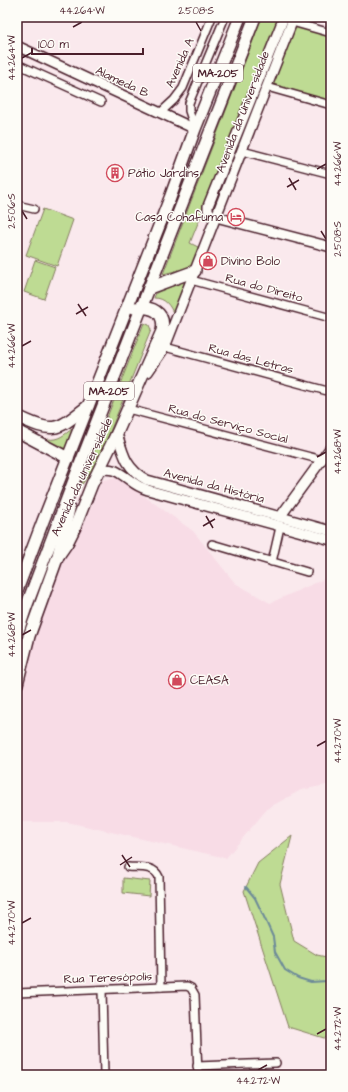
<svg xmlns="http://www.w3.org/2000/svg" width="348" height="1092" font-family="'Architects Daughter',sans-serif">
	<rect width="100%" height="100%" fill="#fae9ed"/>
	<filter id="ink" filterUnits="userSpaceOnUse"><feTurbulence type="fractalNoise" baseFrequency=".025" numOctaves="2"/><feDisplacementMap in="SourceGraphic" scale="8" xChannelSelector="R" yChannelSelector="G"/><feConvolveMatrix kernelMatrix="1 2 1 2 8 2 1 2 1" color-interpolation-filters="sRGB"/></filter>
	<g filter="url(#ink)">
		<!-- built -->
		<path fill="#f8dce6" d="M 118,478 L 130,486 L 193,531 L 235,583 L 270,603 L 331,576 L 331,784 L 301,790 L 268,808 L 226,858 L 67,822 L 17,822 L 17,713 L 27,660 L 62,557 L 82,529 L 102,480 Z"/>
		<!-- green -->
		<g fill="#bedb93" stroke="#847d5f">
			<path d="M 262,17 L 280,17 L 190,243 L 200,248 L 192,267 L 163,274 Z"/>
			<path d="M 295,19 L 331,30 L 331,103 L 270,84 Z"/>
			<path d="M 43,209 L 73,220 L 57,266 L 26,255 Z"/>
			<path d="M 35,260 L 55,267 L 44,299 L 24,292 Z"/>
			<path d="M 187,280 L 174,315 C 170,305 165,298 154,298 L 156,293 Z"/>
			<path d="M 144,323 L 149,325 L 151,330 L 99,459 L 79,489 Z"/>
			<path d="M 72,429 L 73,429 L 65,451 L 47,441 L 48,439 C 58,441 65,434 72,429 Z"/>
			<path d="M 292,836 L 280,884 L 294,941 L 317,955 L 331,958 L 331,1037 L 324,1038 L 288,1027 L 244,891 L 258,863 Z"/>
			<path d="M 123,878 L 150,881 L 149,896 L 123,893 Z"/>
		</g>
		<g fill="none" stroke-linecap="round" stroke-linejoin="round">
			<!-- stream -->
			<path stroke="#6d8b98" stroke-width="2" d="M 246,887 L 255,898 L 264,917 L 273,937 L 275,952 L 285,970 L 298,978 L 311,982 L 327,981 L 331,979"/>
			<!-- minor casing -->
			<g stroke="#4a1f2b" stroke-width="10">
				<g id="minor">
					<path d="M 292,22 L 331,33"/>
					<path d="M 17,64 L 101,102"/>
					<path d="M 267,87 L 331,105"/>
					<path d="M 160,113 L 174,100 L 183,88 L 212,17"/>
					<path d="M 195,129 L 189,111 L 189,103 L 225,17"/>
					<path d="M 242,151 L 331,174"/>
					<path d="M 17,205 L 34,209"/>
					<path d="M 191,280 L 331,318"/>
					<path d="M 165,347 L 331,392"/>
					<path d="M 128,409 L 322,460"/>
					<path d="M 212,544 L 307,572"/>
					<path d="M 272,562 L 280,527"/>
					<path d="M 128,867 C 139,868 154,865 159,877 L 161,987"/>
					<path d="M 102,990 L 104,1075"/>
					<path d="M 17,993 L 187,986 L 191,988 L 195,995 L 198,1075"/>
					<path d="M 197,1066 L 276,1063"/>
				</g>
			</g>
			<!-- tertiary casing -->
			<g stroke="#4a1f2b" stroke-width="12">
				<g id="tertiary">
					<path d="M 284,17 L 208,206 L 208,210 L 211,215 L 216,217 L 331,247"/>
					<path d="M 17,46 L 195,129"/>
					<path d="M 148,372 L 165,347 L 294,17"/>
					<path d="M 117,433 C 123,454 126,469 147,480 L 331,531"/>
					<path d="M 98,470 C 115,467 118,472 131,481 C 136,485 142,488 148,490 L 331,540"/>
					<path d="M 280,517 L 331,447"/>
				</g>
			</g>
			<!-- primary casing -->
			<g stroke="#4a1f2b" stroke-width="14">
				<g id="primary">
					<path d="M 149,288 L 195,271"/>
					<path d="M 17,416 C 55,435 57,430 88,406"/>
					<path d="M 17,431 L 68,458"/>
					<path d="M 58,556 L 67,543 L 75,527 L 92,484 L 117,433 L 162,331 C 166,311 151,306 134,308"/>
					<path d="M 17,590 L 43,521 L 170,198 L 195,129 L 240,17"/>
					<path d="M 17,634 L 26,607 L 76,475 L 255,17"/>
					<path d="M 17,684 L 29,636 L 58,556 L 69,509"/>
				</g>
			</g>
			<!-- minor -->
			<use href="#minor" stroke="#fdfcf7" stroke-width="7"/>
			<!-- tertiary -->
			<use href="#tertiary" stroke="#fdfcf7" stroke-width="9"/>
			<!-- primary -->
			<use href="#primary" stroke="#fdfcf7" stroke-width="11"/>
		</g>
	</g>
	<!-- ticks -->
	<path fill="none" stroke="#4a1f2b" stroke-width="1.5" d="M 196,22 L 201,31M 73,27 L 82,22M 22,58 L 31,53M 317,169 L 326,164M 289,178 L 296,190M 287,187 L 299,180M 22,211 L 27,219M 321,231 L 326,239M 78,304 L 86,316M 76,314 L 88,307M 22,346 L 31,341M 317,457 L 326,452M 206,516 L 213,528M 203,526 L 215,519M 22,635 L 31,630M 317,746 L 326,741M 122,855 L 130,867M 120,865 L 132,857M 22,923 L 31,918M 317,1034 L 326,1029M 258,1070 L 267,1065"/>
	<!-- icons -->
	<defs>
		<g id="building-ring" transform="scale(0.9)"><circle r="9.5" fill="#fdfcf7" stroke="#d1495b" stroke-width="1.5"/><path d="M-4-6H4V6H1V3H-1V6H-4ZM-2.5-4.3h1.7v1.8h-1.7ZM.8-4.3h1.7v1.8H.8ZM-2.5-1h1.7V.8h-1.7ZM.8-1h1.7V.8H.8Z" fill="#d1495b"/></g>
		<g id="hotel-ring" transform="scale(0.9)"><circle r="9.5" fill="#fdfcf7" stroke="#d1495b" stroke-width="1.5"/><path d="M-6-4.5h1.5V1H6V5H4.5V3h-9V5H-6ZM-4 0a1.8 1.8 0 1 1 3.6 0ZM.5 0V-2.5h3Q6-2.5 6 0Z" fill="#d1495b"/></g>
		<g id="shop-ring" transform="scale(0.9)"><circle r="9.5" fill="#fdfcf7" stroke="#d1495b" stroke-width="1.5"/><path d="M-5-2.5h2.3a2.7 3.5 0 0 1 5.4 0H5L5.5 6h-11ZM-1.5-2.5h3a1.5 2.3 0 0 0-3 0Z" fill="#d1495b"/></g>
	</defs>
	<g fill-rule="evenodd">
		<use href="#building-ring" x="115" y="173"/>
		<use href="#hotel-ring" x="236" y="217"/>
		<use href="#shop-ring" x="208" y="261"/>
		<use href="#shop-ring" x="177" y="680"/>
	</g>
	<g text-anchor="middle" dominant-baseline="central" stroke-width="3" stroke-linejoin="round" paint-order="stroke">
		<!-- shield labels -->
		<g fill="#fdfcf7" stroke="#806168" stroke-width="1">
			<rect x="193" y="64" width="50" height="18" rx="3"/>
			<rect x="84" y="382" width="50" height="18" rx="3"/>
		</g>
		<g font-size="11" font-weight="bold" fill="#4a1f2b">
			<text x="218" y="73">MA-205</text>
			<text x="109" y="391">MA-205</text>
		</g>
		<!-- street labels -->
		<g font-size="12" fill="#4a1f2b" stroke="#fdfcf7">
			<text transform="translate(180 63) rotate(-66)">Avenida A</text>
			<text transform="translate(122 82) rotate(25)">Alameda B</text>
			<text transform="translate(243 112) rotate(-69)">Avenida da Universidade</text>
			<text transform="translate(264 288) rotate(15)">Rua do Direito</text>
			<text transform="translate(251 359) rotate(15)">Rua das Letras</text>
			<text transform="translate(228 424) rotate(15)">Rua do Serviço Social</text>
			<text transform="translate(82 477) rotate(-65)">Avenida da Universidade</text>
			<text transform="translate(214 486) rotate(15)">Avenida da História</text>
			<text transform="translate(108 978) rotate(-2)">Rua Teresópolis</text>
		</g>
		<!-- poi labels -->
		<g font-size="12" fill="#4a1f2b" stroke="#fdfcf7" text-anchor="start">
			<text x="128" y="173">Pátio Jardins</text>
			<text x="223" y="217" text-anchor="end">Casa Cohafuma</text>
			<text x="221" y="261">Divino Bolo</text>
			<text x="190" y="680">CEASA</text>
		</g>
	</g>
	<!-- margin -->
	<rect width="348" height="1092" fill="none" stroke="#fdfcf7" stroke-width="44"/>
	<!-- scale -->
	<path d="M32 48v6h111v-6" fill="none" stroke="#4a1f2b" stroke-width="2"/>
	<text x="38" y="48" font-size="12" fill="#4a1f2b" stroke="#fdfcf7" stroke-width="3" paint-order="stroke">100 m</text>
	<rect x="22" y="22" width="304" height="1048" fill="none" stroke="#4a1f2b" stroke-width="1.5"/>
	<g font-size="10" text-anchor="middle" fill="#4a1f2b">
		<text x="82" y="14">44.264°W</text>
		<text x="196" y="14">2.508°S</text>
		<text transform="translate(11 58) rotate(-90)" y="4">44.264°W</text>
		<text transform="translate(337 164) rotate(-90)" y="4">44.266°W</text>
		<text transform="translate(11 211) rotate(-90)" y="4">2.506°S</text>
		<text transform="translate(337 239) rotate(-90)" y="4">2.508°S</text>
		<text transform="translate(11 346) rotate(-90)" y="4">44.266°W</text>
		<text transform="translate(337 452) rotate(-90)" y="4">44.268°W</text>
		<text transform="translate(11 635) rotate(-90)" y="4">44.268°W</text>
		<text transform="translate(337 741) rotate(-90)" y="4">44.270°W</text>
		<text transform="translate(11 923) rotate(-90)" y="4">44.270°W</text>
		<text transform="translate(337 1029) rotate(-90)" y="4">44.272°W</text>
		<text x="258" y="1084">44.272°W</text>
	</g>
</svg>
